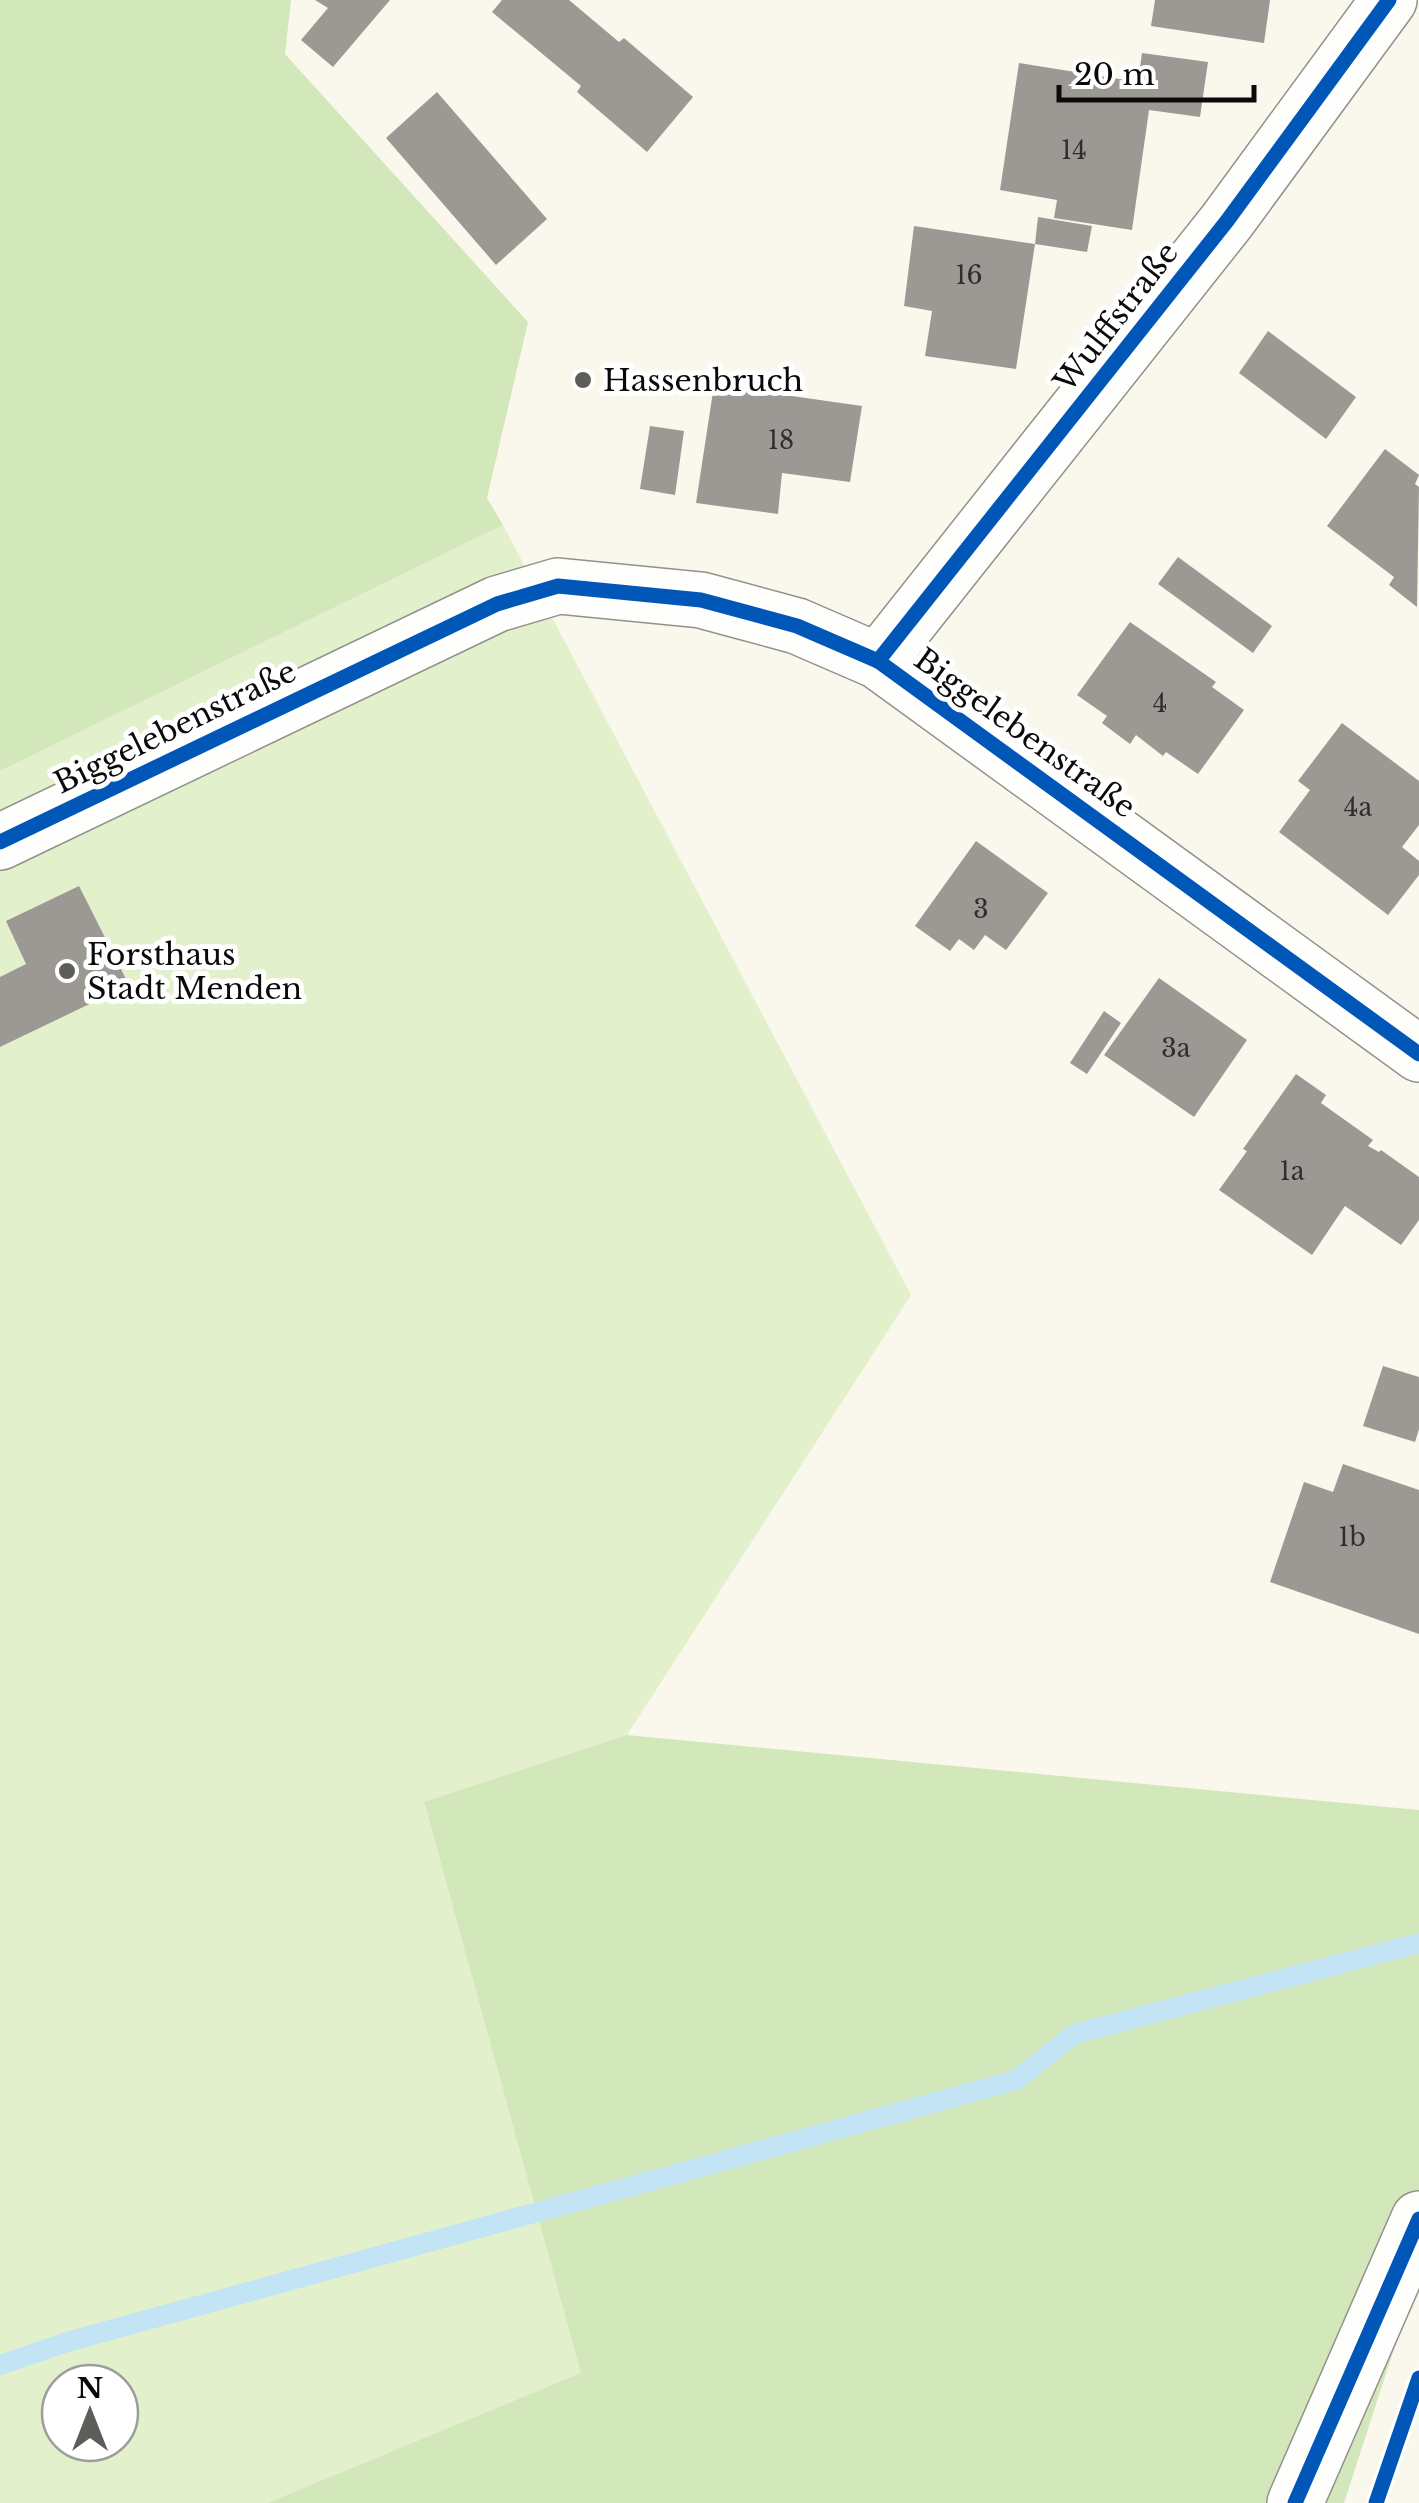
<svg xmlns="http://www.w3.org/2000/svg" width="1419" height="2503" font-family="'Libre Baskerville',serif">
	<rect width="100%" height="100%" fill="#faf7ed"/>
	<!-- green -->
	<path fill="#e2f0cc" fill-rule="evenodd" d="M 503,525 L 911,1295 L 627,1735 L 424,1803 L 582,2373 L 267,2503 L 0,2503 L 0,771 ZM 60,2383 L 120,2383 L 120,2443 L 60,2443 Z"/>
	<!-- forest -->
	<g fill="#d3e8ba">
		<path d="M 0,0 L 291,0 L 285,54 L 528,322 L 487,498 L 503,525 L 0,771 Z"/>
		<path d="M 627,1735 L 1419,1810 L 1419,2272 L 1344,2503 L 267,2503 L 581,2373 L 424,1802 Z"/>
	</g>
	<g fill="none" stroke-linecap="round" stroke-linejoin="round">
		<!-- stream -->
		<path stroke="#c3e4f5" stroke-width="20" d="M 0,2365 L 67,2342 L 1016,2080 L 1074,2034 L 1419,1943"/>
	</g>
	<!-- building -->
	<g fill="#9c9994">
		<path d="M 315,0 L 390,0 L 333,67 L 301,40 L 328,8 Z"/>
		<path d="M 502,0 L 569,0 L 619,42 L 624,38 L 693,97 L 647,152 L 577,92 L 581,86 L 492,12 Z"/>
		<path d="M 1155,0 L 1270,0 L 1264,43 L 1151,26 Z"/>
		<path d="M 1142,53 L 1208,62 L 1200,117 L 1149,110 L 1132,230 L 1054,218 L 1057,200 L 1000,190 L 1019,63 L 1138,82 Z"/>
		<path d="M 437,92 L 547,219 L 496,265 L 386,138 Z"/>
		<path d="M 1038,217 L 1092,226 L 1087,252 L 1035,244 Z"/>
		<path d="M 914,226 L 1035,244 L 1016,369 L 925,356 L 932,311 L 904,306 Z"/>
		<path d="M 1268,331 L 1356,397 L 1326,439 L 1239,373 Z"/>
		<path d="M 714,385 L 862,406 L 850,482 L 782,473 L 778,514 L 696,503 Z"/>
		<path d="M 650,426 L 684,431 L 675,495 L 640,489 Z"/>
		<path d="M 1385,449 L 1419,475 L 1415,484 L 1419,487 L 1417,607 L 1389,585 L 1394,577 L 1327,526 Z"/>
		<path d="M 1178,557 L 1272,626 L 1253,653 L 1158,584 Z"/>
		<path d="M 1130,622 L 1216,682 L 1212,687 L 1244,710 L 1198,774 L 1166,752 L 1163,756 L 1136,735 L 1130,744 L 1102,723 L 1107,716 L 1077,695 Z"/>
		<path d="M 1342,723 L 1419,781 L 1419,825 L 1402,847 L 1419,861 L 1419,875 L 1388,915 L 1279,832 L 1310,790 L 1298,781 Z"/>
		<path d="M 976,841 L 1048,893 L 1006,950 L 985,935 L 974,950 L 959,939 L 950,951 L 915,926 Z"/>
		<path d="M 79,886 L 129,985 L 0,1047 L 0,977 L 26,964 L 6,921 Z"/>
		<path d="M 1159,978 L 1247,1040 L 1194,1117 L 1104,1055 Z"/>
		<path d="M 1104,1011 L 1121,1023 L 1087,1074 L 1070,1063 Z"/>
		<path d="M 1296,1074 L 1326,1095 L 1321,1103 L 1373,1140 L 1368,1146 L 1379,1152 L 1381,1150 L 1419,1177 L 1419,1220 L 1401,1245 L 1345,1206 L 1312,1255 L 1219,1190 L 1247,1151 L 1243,1149 Z"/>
		<path d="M 1383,1366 L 1419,1377 L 1419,1429 L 1415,1442 L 1363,1426 Z"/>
		<path d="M 1343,1464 L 1419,1490 L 1419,1634 L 1270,1582 L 1304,1482 L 1333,1492 Z"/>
	</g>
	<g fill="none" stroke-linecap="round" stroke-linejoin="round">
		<!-- street casing -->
		<g stroke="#92918c" stroke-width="58">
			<g id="street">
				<path d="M 878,661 L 1227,221 L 1389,0"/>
				<path d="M 0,842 L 497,604 L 558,586 L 701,600 L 797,626 L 878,661 L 1419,1054"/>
				<path d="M 1295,2503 L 1419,2219"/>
			</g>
		</g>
		<!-- street -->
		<use href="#street" stroke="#fefefc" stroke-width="55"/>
		<!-- cycleway casing -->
		<g stroke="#fff" stroke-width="21">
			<g id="cycleway">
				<path d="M 878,661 L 1227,221 L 1389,0"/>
				<path d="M 0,842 L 497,604 L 558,586 L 701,600 L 797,626 L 878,661 L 1419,1054"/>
				<path d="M 1295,2503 L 1419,2219"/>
				<path d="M 1376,2503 L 1419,2378"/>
			</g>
		</g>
		<!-- cycleway -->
		<use href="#cycleway" stroke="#0057b8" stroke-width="15"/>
	</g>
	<!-- markers -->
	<g fill="#5e5d59" stroke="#fff" stroke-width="4">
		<circle cx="583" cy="380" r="10"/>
		<circle cx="67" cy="971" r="10"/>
	</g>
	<g text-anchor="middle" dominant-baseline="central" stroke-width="10" stroke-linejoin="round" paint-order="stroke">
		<!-- number labels -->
		<g font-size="25" fill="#2e2e2c">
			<text x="1074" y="150">14</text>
			<text x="969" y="275">16</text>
			<text x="781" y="440">18</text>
			<text x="1160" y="703">4</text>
			<text x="1358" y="807">4a</text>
			<text x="981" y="909">3</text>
			<text x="1176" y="1048">3a</text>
			<text x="1292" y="1171">1a</text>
			<text x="1352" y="1537">1b</text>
		</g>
		<!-- street labels -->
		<g font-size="30" fill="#0a0a0a" stroke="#fff">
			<text transform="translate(1116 317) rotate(-52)">Wulffstraße</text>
			<text transform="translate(175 727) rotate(-26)">Biggelebenstraße</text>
			<text transform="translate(1025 733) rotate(36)">Biggelebenstraße</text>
		</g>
		<!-- poi labels -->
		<g font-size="30" fill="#0a0a0a" stroke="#fff" text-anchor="start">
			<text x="603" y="380">Hassenbruch</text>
			<text x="87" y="954">Forsthaus<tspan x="87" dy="34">Stadt Menden</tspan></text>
		</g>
	</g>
	<!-- north arrow -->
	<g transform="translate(90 2413)"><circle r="48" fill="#ffffff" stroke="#9d9d9d" stroke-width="2.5"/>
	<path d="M0-8L18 38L0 25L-18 38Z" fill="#5e5d59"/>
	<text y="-15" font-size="28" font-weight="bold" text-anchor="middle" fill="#0a0a0a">N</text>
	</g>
	<!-- scale -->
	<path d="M1059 85v15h195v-15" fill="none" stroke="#0a0a0a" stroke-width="5"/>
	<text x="1074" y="85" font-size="30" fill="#0a0a0a" stroke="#ffffff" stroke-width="8" paint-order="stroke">20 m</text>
</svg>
